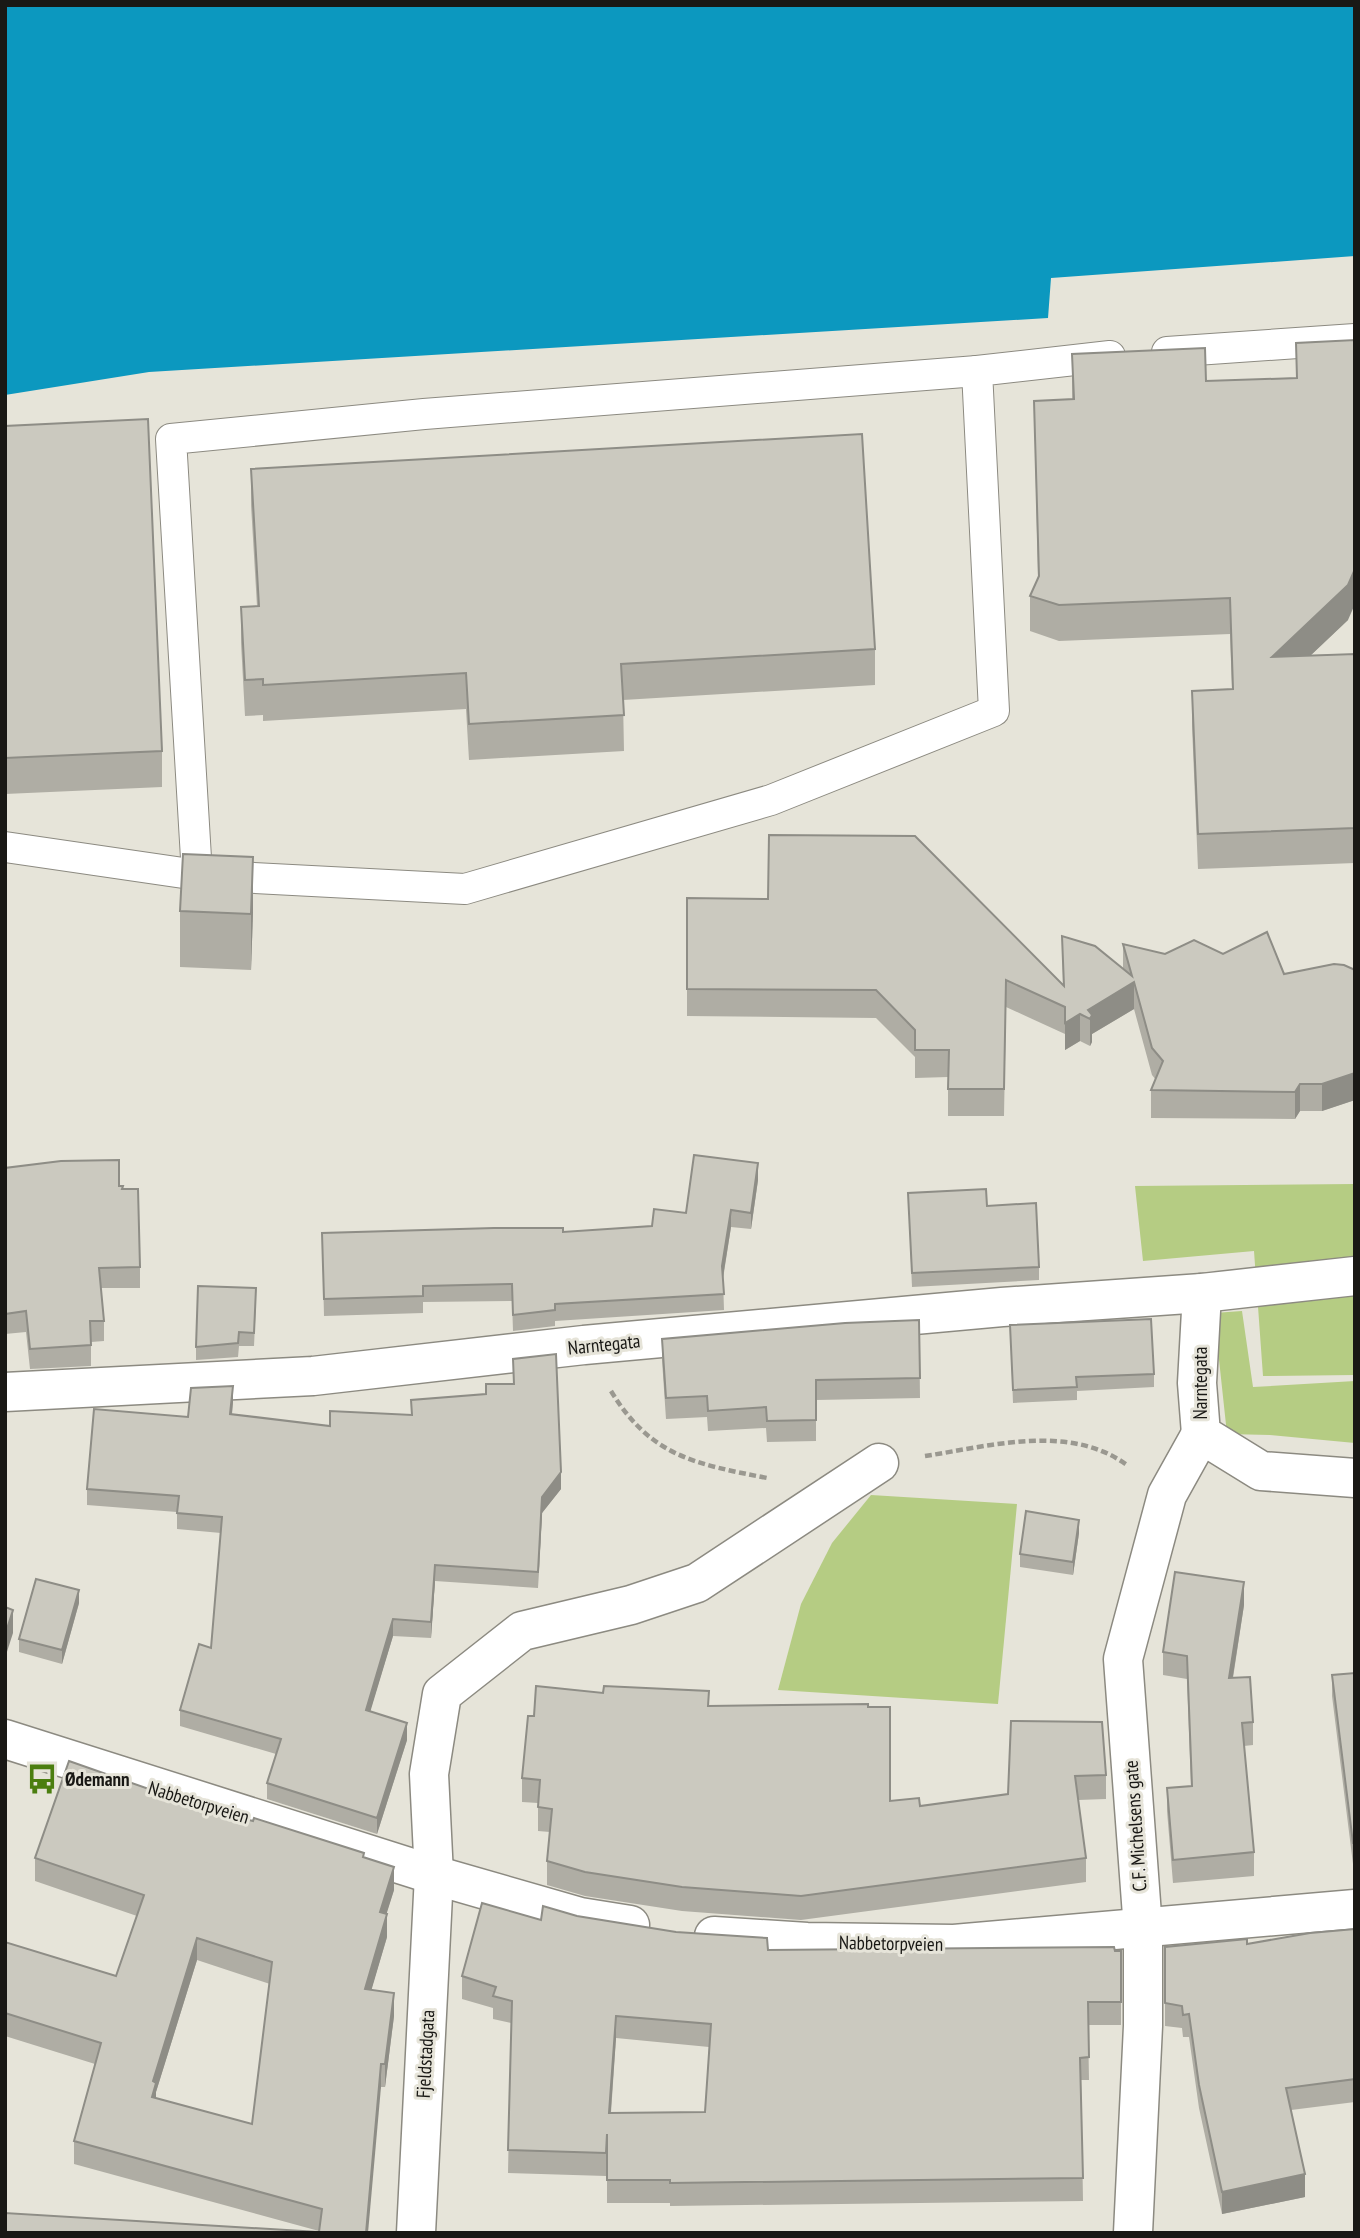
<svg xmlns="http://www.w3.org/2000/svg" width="1360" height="2238" font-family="'PT Sans Narrow',sans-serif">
	<rect width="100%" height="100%" fill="#e6e4d9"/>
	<!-- green -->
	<g fill="#b5cc83">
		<path d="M 1355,1184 L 1355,1375 L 1263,1376 L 1254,1251 L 1143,1261 L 1135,1186 Z"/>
		<path d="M 1242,1311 L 1253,1387 L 1355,1381 L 1355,1443 L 1270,1435 L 1227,1434 L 1214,1313 Z"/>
		<path d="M 871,1495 L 1017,1504 L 998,1704 L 778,1690 L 801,1604 L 832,1543 Z"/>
	</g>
	<!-- water -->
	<path fill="#0c98bf" d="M 5,5 L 1355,5 L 1355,256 L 1051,278 L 1048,318 L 149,372 L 5,395 Z"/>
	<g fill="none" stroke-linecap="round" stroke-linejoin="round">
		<!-- lane casing -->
		<g stroke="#8c8a81" stroke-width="32">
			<g id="lane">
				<path d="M 1167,352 L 1355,339"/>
				<path d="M 5,847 L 197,875 L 465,889 L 771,800 L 994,711 L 977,371 L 1110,356"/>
				<path d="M 197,875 L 171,439 L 424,414 L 977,371"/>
			</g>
		</g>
		<!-- street casing -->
		<g stroke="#8c8a81" stroke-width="41">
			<g id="street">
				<path d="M 1202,1293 L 1197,1383 L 1201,1434 L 1261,1471 L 1355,1478"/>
				<path d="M 5,1392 L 313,1376 L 584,1345 L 1002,1307 L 1202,1293 L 1355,1276"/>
				<path d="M 416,2233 L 434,1875 L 429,1774 L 442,1694 L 522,1631 L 631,1605 L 697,1583 L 879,1463"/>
				<path d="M 1133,2233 L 1143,2026 L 1143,1929 L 1123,1659 L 1167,1495 L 1201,1434"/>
			</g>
		</g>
		<!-- secondary casing -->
		<g stroke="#8c8a81" stroke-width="41">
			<g id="secondary">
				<path d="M 5,1739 L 434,1875 L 580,1917 L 630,1925"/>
				<path d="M 714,1936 L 807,1942 L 954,1944 L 1355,1909"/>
			</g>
		</g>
		<!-- path -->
		<g stroke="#9a9890" stroke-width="4.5" stroke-dasharray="7 3.5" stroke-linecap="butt">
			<path d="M 611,1391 C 651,1457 696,1464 767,1478"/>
			<path d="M 925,1456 C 991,1446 1069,1423 1127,1465"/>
		</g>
		<!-- lane -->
		<use href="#lane" stroke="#fff" stroke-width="30"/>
		<!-- street -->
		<use href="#street" stroke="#fff" stroke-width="38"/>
		<!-- secondary -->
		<use href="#secondary" stroke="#fff" stroke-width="38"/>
	</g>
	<!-- wall -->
	<g fill="#afada4" fill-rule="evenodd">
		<path d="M 1296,343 L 1348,620 L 1311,655 L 1355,654 L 1355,863 L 1198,869 L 1192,726 L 1192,691 L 1232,689 L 1230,634 L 1059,641 L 1030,631 L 1030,596 L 1038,578 L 1034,401 L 1072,399 L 1072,354 L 1206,381 L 1296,378 Z"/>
		<path d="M 5,426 L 162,751 L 162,787 L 5,794 Z"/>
		<path d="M 251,469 L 875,649 L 875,685 L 623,700 L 624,751 L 469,760 L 466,709 L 263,721 L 263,715 L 245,716 L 241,643 L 241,607 L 257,606 L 251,505 Z"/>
		<path d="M 687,898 L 1063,985 L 1062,936 L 1123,969 L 1123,944 L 1165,954 L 1223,954 L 1284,974 L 1355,970 L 1355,1100 L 1322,1111 L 1300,1111 L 1295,1119 L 1151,1118 L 1151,1090 L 1156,1080 L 1152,1075 L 1134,1009 L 1092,1034 L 1092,1042 L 1090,1046 L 1080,1041 L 1065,1050 L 1065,1034 L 1006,1007 L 1004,1116 L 948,1116 L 948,1077 L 915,1078 L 915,1057 L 876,1018 L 687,1016 Z"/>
		<path d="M 180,911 L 253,913 L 251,970 L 180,967 Z"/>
		<path d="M 5,1168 L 119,1186 L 122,1189 L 140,1267 L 140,1288 L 101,1288 L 104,1321 L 104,1341 L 91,1342 L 91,1366 L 30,1369 L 26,1332 L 5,1334 Z"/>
		<path d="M 758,1180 L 751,1229 L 731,1227 L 723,1279 L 724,1310 L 555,1321 L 555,1326 L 513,1331 L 512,1301 L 423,1302 L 423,1313 L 324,1316 L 322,1233 L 563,1232 L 652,1226 L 686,1213 Z"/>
		<path d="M 908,1193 L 987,1206 L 1039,1267 L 1039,1280 L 912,1287 Z"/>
		<path d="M 256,1302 L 254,1346 L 239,1346 L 238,1357 L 196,1360 L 196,1347 Z"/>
		<path d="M 919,1320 L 920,1398 L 816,1400 L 816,1441 L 767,1442 L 766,1428 L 708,1431 L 707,1417 L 666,1419 L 662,1360 L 662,1339 Z"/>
		<path d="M 1010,1325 L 1154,1374 L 1154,1387 L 1077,1391 L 1077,1400 L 1013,1403 Z"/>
		<path d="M 411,1400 L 561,1489 L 542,1513 L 538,1588 L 435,1581 L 431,1638 L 393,1636 L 370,1711 L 407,1740 L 377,1834 L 267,1799 L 267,1783 L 276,1754 L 180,1726 L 180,1710 L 211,1648 L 221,1533 L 177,1529 L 177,1512 L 87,1505 L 87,1489 L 188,1417 L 233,1402 L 232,1415 L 330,1426 L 411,1415 Z"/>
		<path d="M 1079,1533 L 1073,1575 L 1020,1567 L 1020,1554 Z"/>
		<path d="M 79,1603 L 62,1664 L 19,1652 L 19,1639 Z"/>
		<path d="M 1244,1605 L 1233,1678 L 1253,1722 L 1253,1745 L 1244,1746 L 1254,1852 L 1254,1876 L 1173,1883 L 1167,1811 L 1167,1788 L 1191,1786 L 1187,1679 L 1163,1675 L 1163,1652 Z"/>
		<path d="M 1355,1673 L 1355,1863 L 1353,1864 L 1332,1696 L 1332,1675 Z"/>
		<path d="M 603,1693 L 709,1706 L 868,1707 L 890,1801 L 920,1806 L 1008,1794 L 1011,1721 L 1106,1775 L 1106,1799 L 1078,1800 L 1086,1858 L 1086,1882 L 801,1920 L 682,1911 L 585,1896 L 547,1885 L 547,1861 L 550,1832 L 538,1831 L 538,1803 L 522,1802 L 522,1778 L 534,1716 Z"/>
		<path d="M 203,1808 L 364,1857 L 394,1890 L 386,1914 L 387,1937 L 371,1990 L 394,2016 L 385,2087 L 381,2087 L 319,2232 L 319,2231 L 74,2164 L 74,2141 L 95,2064 L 5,2036 L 5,1942 L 116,1976 L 137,1916 L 35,1881 L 35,1858 ZM 197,1960 L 270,1984 L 252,2124 L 156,2099 L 156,2092 Z"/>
		<path d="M 577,1916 L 768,1950 L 1121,1951 L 1121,2025 L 1088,2025 L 1089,2080 L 1081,2080 L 1083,2201 L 670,2206 L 670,2203 L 607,2203 L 607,2157 L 606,2176 L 508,2173 L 511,2023 L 493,2019 L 493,2008 L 462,1999 L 462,1976 L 541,1920 ZM 616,2038 L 709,2047 L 705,2112 L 611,2113 Z"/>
		<path d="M 1355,1929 L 1355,2102 L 1291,2110 L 1305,2197 L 1222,2214 L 1199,2108 L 1189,2037 L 1183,2037 L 1182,2028 L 1165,2026 L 1165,1947 L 1247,1944 Z"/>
	</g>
	<!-- shaded-wall -->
	<g fill="#8e8d86">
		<path d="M 1355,569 L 1355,604 L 1348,620 L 1272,692 L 1272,657 Z"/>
		<path d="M 253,857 L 253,913 L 251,970 L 251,914 Z"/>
		<path d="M 1134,982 L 1134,1009 L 1092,1034 L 1092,1042 L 1090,1046 L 1090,1019 L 1088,1010 Z"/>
		<path d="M 1080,1014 L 1080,1041 L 1065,1050 L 1065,1023 Z"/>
		<path d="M 1355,1073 L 1355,1100 L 1322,1111 L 1322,1084 Z"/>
		<path d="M 1300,1084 L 1300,1111 L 1295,1119 L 1295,1092 Z"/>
		<path d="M 758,1163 L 758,1180 L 751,1229 L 751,1213 Z"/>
		<path d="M 731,1210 L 731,1227 L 722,1283 L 722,1266 Z"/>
		<path d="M 233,1386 L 233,1402 L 230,1431 L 230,1414 Z"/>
		<path d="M 561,1472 L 561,1489 L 542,1513 L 538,1588 L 542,1497 Z"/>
		<path d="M 1079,1520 L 1079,1533 L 1073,1575 L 1073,1562 Z"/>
		<path d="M 435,1565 L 435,1581 L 431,1638 L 431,1622 Z"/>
		<path d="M 1244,1582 L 1244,1605 L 1229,1701 L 1229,1678 Z"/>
		<path d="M 79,1590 L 79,1603 L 62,1664 L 62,1650 Z"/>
		<path d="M 13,1610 L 13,1633 L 5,1658 L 5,1635 Z"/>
		<path d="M 393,1619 L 393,1636 L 366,1726 L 366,1710 Z"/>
		<path d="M 407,1723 L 407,1740 L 377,1834 L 377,1818 Z"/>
		<path d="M 394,1867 L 394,1890 L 380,1935 L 380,1912 Z"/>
		<path d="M 387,1914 L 387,1937 L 365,2012 L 365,1989 Z"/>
		<path d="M 197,1938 L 197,1960 L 156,2092 L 156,2105 L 152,2120 L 153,2081 Z"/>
		<path d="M 394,1993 L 394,2016 L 385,2087 L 385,2064 Z"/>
		<path d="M 616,2016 L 616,2038 L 609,2136 L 609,2113 Z"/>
		<path d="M 381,2064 L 381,2087 L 368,2233 L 366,2233 Z"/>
		<path d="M 607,2134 L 607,2157 L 606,2176 L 606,2153 Z"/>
		<path d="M 1305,2174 L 1305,2197 L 1222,2214 L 1222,2192 Z"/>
	</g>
	<!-- building -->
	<g fill="#cbc9bf" stroke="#8e8d86" stroke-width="2" fill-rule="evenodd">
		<path d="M 1355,340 L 1355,569 L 1348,585 L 1272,657 L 1355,654 L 1355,828 L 1198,834 L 1192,691 L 1233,689 L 1230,598 L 1059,605 L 1030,596 L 1039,576 L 1034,401 L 1074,399 L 1072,354 L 1205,348 L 1206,381 L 1297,378 L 1296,343 Z"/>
		<path d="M 148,419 L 162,751 L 5,758 L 5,426 Z"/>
		<path d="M 862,434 L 875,649 L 621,664 L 624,715 L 469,724 L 466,673 L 263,685 L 263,679 L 245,680 L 241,607 L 259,606 L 251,469 Z"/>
		<path d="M 769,835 L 915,836 L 1064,986 L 1062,936 L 1095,946 L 1132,976 L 1123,944 L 1165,954 L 1194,940 L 1223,954 L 1267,932 L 1284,974 L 1334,964 L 1344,965 L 1355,970 L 1355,1073 L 1322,1084 L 1300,1084 L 1295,1092 L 1151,1090 L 1163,1061 L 1152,1048 L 1134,982 L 1088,1010 L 1092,1015 L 1090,1019 L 1080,1014 L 1065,1023 L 1065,1007 L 1006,980 L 1004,1089 L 948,1089 L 949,1050 L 915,1050 L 915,1030 L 876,990 L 687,989 L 687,898 L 768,899 Z"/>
		<path d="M 183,854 L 253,857 L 251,914 L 180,911 Z"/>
		<path d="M 694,1155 L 758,1163 L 751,1213 L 731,1210 L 722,1266 L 724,1294 L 555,1304 L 555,1310 L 513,1315 L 512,1284 L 423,1286 L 423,1296 L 324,1299 L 322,1233 L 494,1228 L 563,1228 L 563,1232 L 652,1226 L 654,1209 L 686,1213 Z"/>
		<path d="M 119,1160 L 119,1186 L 123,1186 L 122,1189 L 138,1189 L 140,1267 L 99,1268 L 104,1321 L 90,1321 L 91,1345 L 30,1349 L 26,1311 L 5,1314 L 5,1168 L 61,1161 Z"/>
		<path d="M 986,1189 L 987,1206 L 1036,1203 L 1039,1267 L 912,1273 L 908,1193 Z"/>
		<path d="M 198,1286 L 256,1288 L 254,1333 L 239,1332 L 238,1343 L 196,1347 Z"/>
		<path d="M 1151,1319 L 1154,1374 L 1076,1377 L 1077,1387 L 1013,1390 L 1010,1325 Z"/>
		<path d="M 919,1320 L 920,1378 L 816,1380 L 816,1420 L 767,1421 L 766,1407 L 708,1411 L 707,1396 L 666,1398 L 662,1339 L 845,1323 Z"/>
		<path d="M 556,1354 L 561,1472 L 542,1497 L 538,1572 L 435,1565 L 431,1622 L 393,1619 L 366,1710 L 407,1723 L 377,1818 L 267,1783 L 281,1739 L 180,1710 L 199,1644 L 211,1648 L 222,1517 L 177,1513 L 179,1496 L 87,1489 L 94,1409 L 188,1417 L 191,1388 L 233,1386 L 230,1414 L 330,1426 L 330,1411 L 412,1415 L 411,1400 L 486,1394 L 486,1384 L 514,1384 L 513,1359 Z"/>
		<path d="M 1026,1511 L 1079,1520 L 1073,1562 L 1020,1554 Z"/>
		<path d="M 1175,1572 L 1244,1582 L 1229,1678 L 1250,1677 L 1253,1722 L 1242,1723 L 1254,1852 L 1173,1860 L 1167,1788 L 1192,1786 L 1187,1656 L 1163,1652 Z"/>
		<path d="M 36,1579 L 79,1590 L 62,1650 L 19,1639 Z"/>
		<path d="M 5,1607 L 13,1610 L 5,1635 Z"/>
		<path d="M 1355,1673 L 1355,1843 L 1353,1843 L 1332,1675 Z"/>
		<path d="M 536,1686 L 603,1693 L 604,1686 L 709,1691 L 708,1706 L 868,1704 L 868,1707 L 890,1707 L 890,1801 L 919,1798 L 920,1806 L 1008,1794 L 1011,1721 L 1102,1722 L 1106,1775 L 1075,1776 L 1086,1858 L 801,1896 L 682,1887 L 585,1872 L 547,1861 L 552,1809 L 538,1807 L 540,1780 L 522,1778 L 528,1716 L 534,1716 Z"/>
		<path d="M 69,1761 L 203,1808 L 253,1821 L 254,1818 L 364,1853 L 363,1857 L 394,1867 L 380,1912 L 387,1914 L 365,1989 L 394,1993 L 385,2064 L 381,2064 L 366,2233 L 5,2233 L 5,2213 L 319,2232 L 322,2209 L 74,2141 L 101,2043 L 5,2013 L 5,1942 L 116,1976 L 144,1895 L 35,1858 ZM 197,1938 L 272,1962 L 252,2124 L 152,2097 L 156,2083 L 153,2081 Z"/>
		<path d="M 482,1903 L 541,1920 L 543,1906 L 577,1916 L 676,1932 L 767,1938 L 768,1950 L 1114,1947 L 1115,1951 L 1121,1951 L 1121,2002 L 1088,2002 L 1089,2057 L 1080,2058 L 1083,2178 L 670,2183 L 670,2180 L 607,2180 L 607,2134 L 606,2153 L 508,2150 L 512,2001 L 493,1996 L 496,1987 L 462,1976 ZM 616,2016 L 711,2024 L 705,2112 L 609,2113 Z"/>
		<path d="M 1355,1929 L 1355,2079 L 1286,2088 L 1305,2174 L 1222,2192 L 1199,2085 L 1189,2014 L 1183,2015 L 1182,2006 L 1165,2003 L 1165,1947 L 1247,1939 L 1247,1944 L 1310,1933 Z"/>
	</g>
	<!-- icons -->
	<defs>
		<g id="bus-bare" transform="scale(2.415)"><path d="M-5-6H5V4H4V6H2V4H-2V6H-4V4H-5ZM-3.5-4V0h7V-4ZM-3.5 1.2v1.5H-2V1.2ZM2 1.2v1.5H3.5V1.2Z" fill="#4b7e0f" stroke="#e6e4d9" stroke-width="2.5" paint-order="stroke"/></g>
	</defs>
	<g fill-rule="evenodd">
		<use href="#bus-bare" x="42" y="1779"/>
	</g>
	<g text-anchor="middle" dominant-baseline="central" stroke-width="6" stroke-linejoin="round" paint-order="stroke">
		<!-- street labels -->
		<g font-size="19" fill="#191815" stroke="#e6e4d9">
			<text transform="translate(604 1344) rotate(-6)">Narntegata</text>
			<text transform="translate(1200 1383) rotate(-90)">Narntegata</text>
			<text transform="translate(199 1802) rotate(17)">Nabbetorpveien</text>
			<text transform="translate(1135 1826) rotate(-94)">C.F. Michelsens gate</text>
			<text transform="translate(891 1943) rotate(1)">Nabbetorpveien</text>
			<text transform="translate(425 2054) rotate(-87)">Fjeldstadgata</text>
		</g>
		<!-- poi labels -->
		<g font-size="19" font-weight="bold" fill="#191815" stroke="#e6e4d9" text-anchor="start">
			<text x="65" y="1779">Ødemann</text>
		</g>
	</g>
	<!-- border -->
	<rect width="1360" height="2238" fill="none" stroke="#191815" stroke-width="14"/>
</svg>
